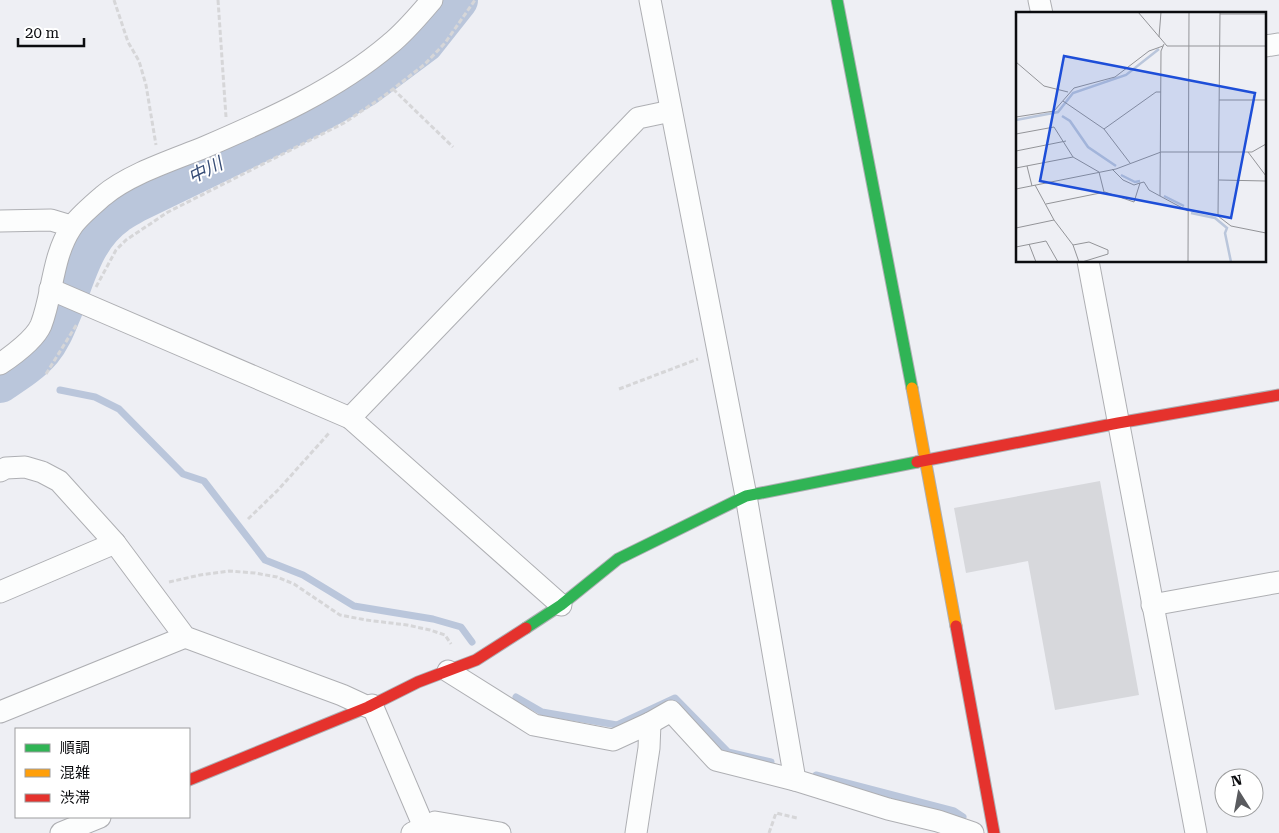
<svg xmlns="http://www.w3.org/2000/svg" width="1279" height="833" font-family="'Roboto Serif','Noto Sans JP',serif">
	<rect width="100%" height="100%" fill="#eeeff4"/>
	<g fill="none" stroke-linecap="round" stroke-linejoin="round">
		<!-- stream -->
		<g stroke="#bac6db" stroke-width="7">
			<path d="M 60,390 L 95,397 L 119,409 L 183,474 L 204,481 L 265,560 L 303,575 L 354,606 L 433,619 L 461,627 L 472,642"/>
			<path d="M 516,697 L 542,712 L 617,725 L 675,698 L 728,752 L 771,762"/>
			<path d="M 816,775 L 954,811 L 963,817"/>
		</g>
		<!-- river -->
		<path stroke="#bac6db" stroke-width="40" d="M 0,383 C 15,373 30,364 42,350 C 52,338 57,323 63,309 C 76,275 85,236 117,214 C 123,209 130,206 137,202 L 296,125 L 365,87 L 424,43 L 458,0"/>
	</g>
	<!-- building -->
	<path fill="#d7d8dc" d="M 1100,481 L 1139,695 L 1055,710 L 1028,561 L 966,573 L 954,508 Z"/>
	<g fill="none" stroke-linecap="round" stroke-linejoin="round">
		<!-- street casing -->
		<g stroke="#aeafb3" stroke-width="23">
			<g id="street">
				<path d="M 650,0 L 746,496 L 795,780 L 888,809 L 938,821 L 973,833"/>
				<path d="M 1039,0 L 1042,14"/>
				<path d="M 1265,46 L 1279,44"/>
				<path d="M 0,221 L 51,220 L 71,226"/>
				<path d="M 1088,261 L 1196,833"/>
				<path d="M 50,289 L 350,418 L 561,605"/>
				<path d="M 0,364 C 12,356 35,339 41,325 C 53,294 52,257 71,228 C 77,218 94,204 103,196 C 129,174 173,160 205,147 C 270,119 336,90 390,44 C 406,31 419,15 432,0"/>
				<path d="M 350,418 L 638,118 L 671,111"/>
				<path d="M 0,471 L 6,468 L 25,467 L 42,472 L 59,481 L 115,543 L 185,637 L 342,695 L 368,707"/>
				<path d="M 0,592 L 115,543"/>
				<path d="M 1152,605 L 1279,582"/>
				<path d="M 448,671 L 534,725 L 613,740 L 650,723 L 649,748 L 636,833"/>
				<path d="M 372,705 L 424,827"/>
				<path d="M 0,712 L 185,637"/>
				<path d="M 650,723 L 671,711 L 716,760 L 795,780"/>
				<path d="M 61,833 L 100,817"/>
				<path d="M 412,833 L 435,822 L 500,833"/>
			</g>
		</g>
		<!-- fast casing -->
		<g stroke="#aeafb3" stroke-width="13">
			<g id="fast">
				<path d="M 837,0 L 912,388"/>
				<path d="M 526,628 L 561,605 L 618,559 L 746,496 L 917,462"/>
			</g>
		</g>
		<!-- slow casing -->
		<g stroke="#aeafb3" stroke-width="13">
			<path id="slow" d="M 912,388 L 956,626"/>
		</g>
		<!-- jam casing -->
		<g stroke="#aeafb3" stroke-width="13">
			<g id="jam">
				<path d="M 917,462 L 1118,423 L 1279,395"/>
				<path d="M 956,626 L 994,833"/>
				<path d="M 189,780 L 368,707 L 418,682 L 476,660 L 526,628"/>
			</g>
		</g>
		<!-- path -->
		<g stroke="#d6d6d8" stroke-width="3" stroke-dasharray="5 2.5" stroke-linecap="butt">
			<path d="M 114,0 L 128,42 L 139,61 L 146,85 L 156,145"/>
			<path d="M 218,0 L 226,117"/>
			<path d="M 393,89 L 453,147"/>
			<path d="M 96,287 L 116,250 L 126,240 L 168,212 L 344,123 L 384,96 L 425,64 L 445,43 L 475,0"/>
			<path d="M 46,374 L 77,324"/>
			<path d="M 619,389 L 698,359"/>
			<path d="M 248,519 L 278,490 L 330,432"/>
			<path d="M 169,582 L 200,575 L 229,571 L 255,573 L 277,577 L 294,584 L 340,615 L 366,620 L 407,625 L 430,630 L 445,635 L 451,644"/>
			<path d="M 769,833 L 776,813 L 797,818"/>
		</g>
		<!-- street -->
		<use href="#street" stroke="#fcfdfd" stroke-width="21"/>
		<!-- fast -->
		<use href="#fast" stroke="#30b455" stroke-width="11"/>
		<!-- slow -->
		<use href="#slow" stroke="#ff9f0a" stroke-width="11"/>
		<!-- jam -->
		<use href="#jam" stroke="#e5322d" stroke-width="11"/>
	</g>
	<g text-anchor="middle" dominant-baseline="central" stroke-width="4" stroke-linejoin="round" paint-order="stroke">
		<!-- water labels -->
		<g font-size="18" font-style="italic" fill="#374d76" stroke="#fff">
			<text transform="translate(205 170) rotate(-26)">中川</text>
		</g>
	</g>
	<!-- overview -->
	<g transform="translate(1016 12)">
		<rect width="250" height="250" fill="#eeeff4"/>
		<path fill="none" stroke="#bac6db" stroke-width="2.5" d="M 46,104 L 54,109 L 72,135 L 100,154M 0,108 L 42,100 L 57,81 L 110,63 L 143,37M 105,163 L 119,170 L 124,169M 148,184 L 168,194M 175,201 L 199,206 L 211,216 L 209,221 L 215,250"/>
		<path fill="none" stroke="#939498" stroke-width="1" d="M 122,0 L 151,34 L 250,34M 204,0 L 202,204 L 215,214 L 250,221M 204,2 L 250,2M 143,25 L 145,0M 148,32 L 145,39 L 144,184 L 172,199M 0,50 L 28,74 L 52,80M 203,88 L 250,88M 47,89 L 88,117 L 114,151M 0,105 L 38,99 L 58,76 L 99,65 L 133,39 L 147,34M 88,117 L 140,80 L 145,80M 0,122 L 38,115 L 57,145 L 83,160M 0,139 L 50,129M 232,140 L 250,164M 11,154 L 16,174M 0,156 L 57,145M 83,160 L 88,180M 203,168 L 250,169M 124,171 L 128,170 L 133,178 L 144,184M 19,173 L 38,208 L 57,233 L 73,230 L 92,238 L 92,242 L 66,250M 0,177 L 100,157 L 145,140 L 236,140 L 250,132M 30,192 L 89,180 L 118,190 L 124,171 L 118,173 L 107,168 L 96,157M 0,216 L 38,208M 13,232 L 20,250M 57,233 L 63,250M 0,235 L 30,229 L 42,250M 172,250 L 173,0"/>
		<path fill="#1d4ed8" fill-opacity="0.15" stroke="#1d4ed8" stroke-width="2.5" d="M 48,44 L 239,81 L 215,206 L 24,169 Z"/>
		<rect width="250" height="250" fill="none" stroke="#0b0c0f" stroke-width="2.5"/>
	</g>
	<!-- legend -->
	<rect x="15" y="728" width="175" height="90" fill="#ffffff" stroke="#9d9e9f"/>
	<rect x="25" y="744" width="25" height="8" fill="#30b455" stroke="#9d9e9f"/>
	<text x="60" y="753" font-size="15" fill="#0b0c0f">順調</text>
	<rect x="25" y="769" width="25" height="8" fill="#ff9f0a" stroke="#9d9e9f"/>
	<text x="60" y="778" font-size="15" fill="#0b0c0f">混雑</text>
	<rect x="25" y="794" width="25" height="8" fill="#e5322d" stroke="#9d9e9f"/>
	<text x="60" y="803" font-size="15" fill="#0b0c0f">渋滞</text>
	<!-- north arrow -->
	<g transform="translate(1239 793) rotate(349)"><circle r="24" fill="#ffffff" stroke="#9d9e9f"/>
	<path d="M0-4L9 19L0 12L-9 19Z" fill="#5a5b5f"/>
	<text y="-8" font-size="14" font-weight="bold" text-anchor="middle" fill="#0b0c0f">N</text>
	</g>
	<!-- scale -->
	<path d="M18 38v8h66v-8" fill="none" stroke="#0b0c0f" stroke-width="2.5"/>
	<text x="25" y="38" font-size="15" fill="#0b0c0f" stroke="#ffffff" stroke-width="4" paint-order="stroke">20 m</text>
</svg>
